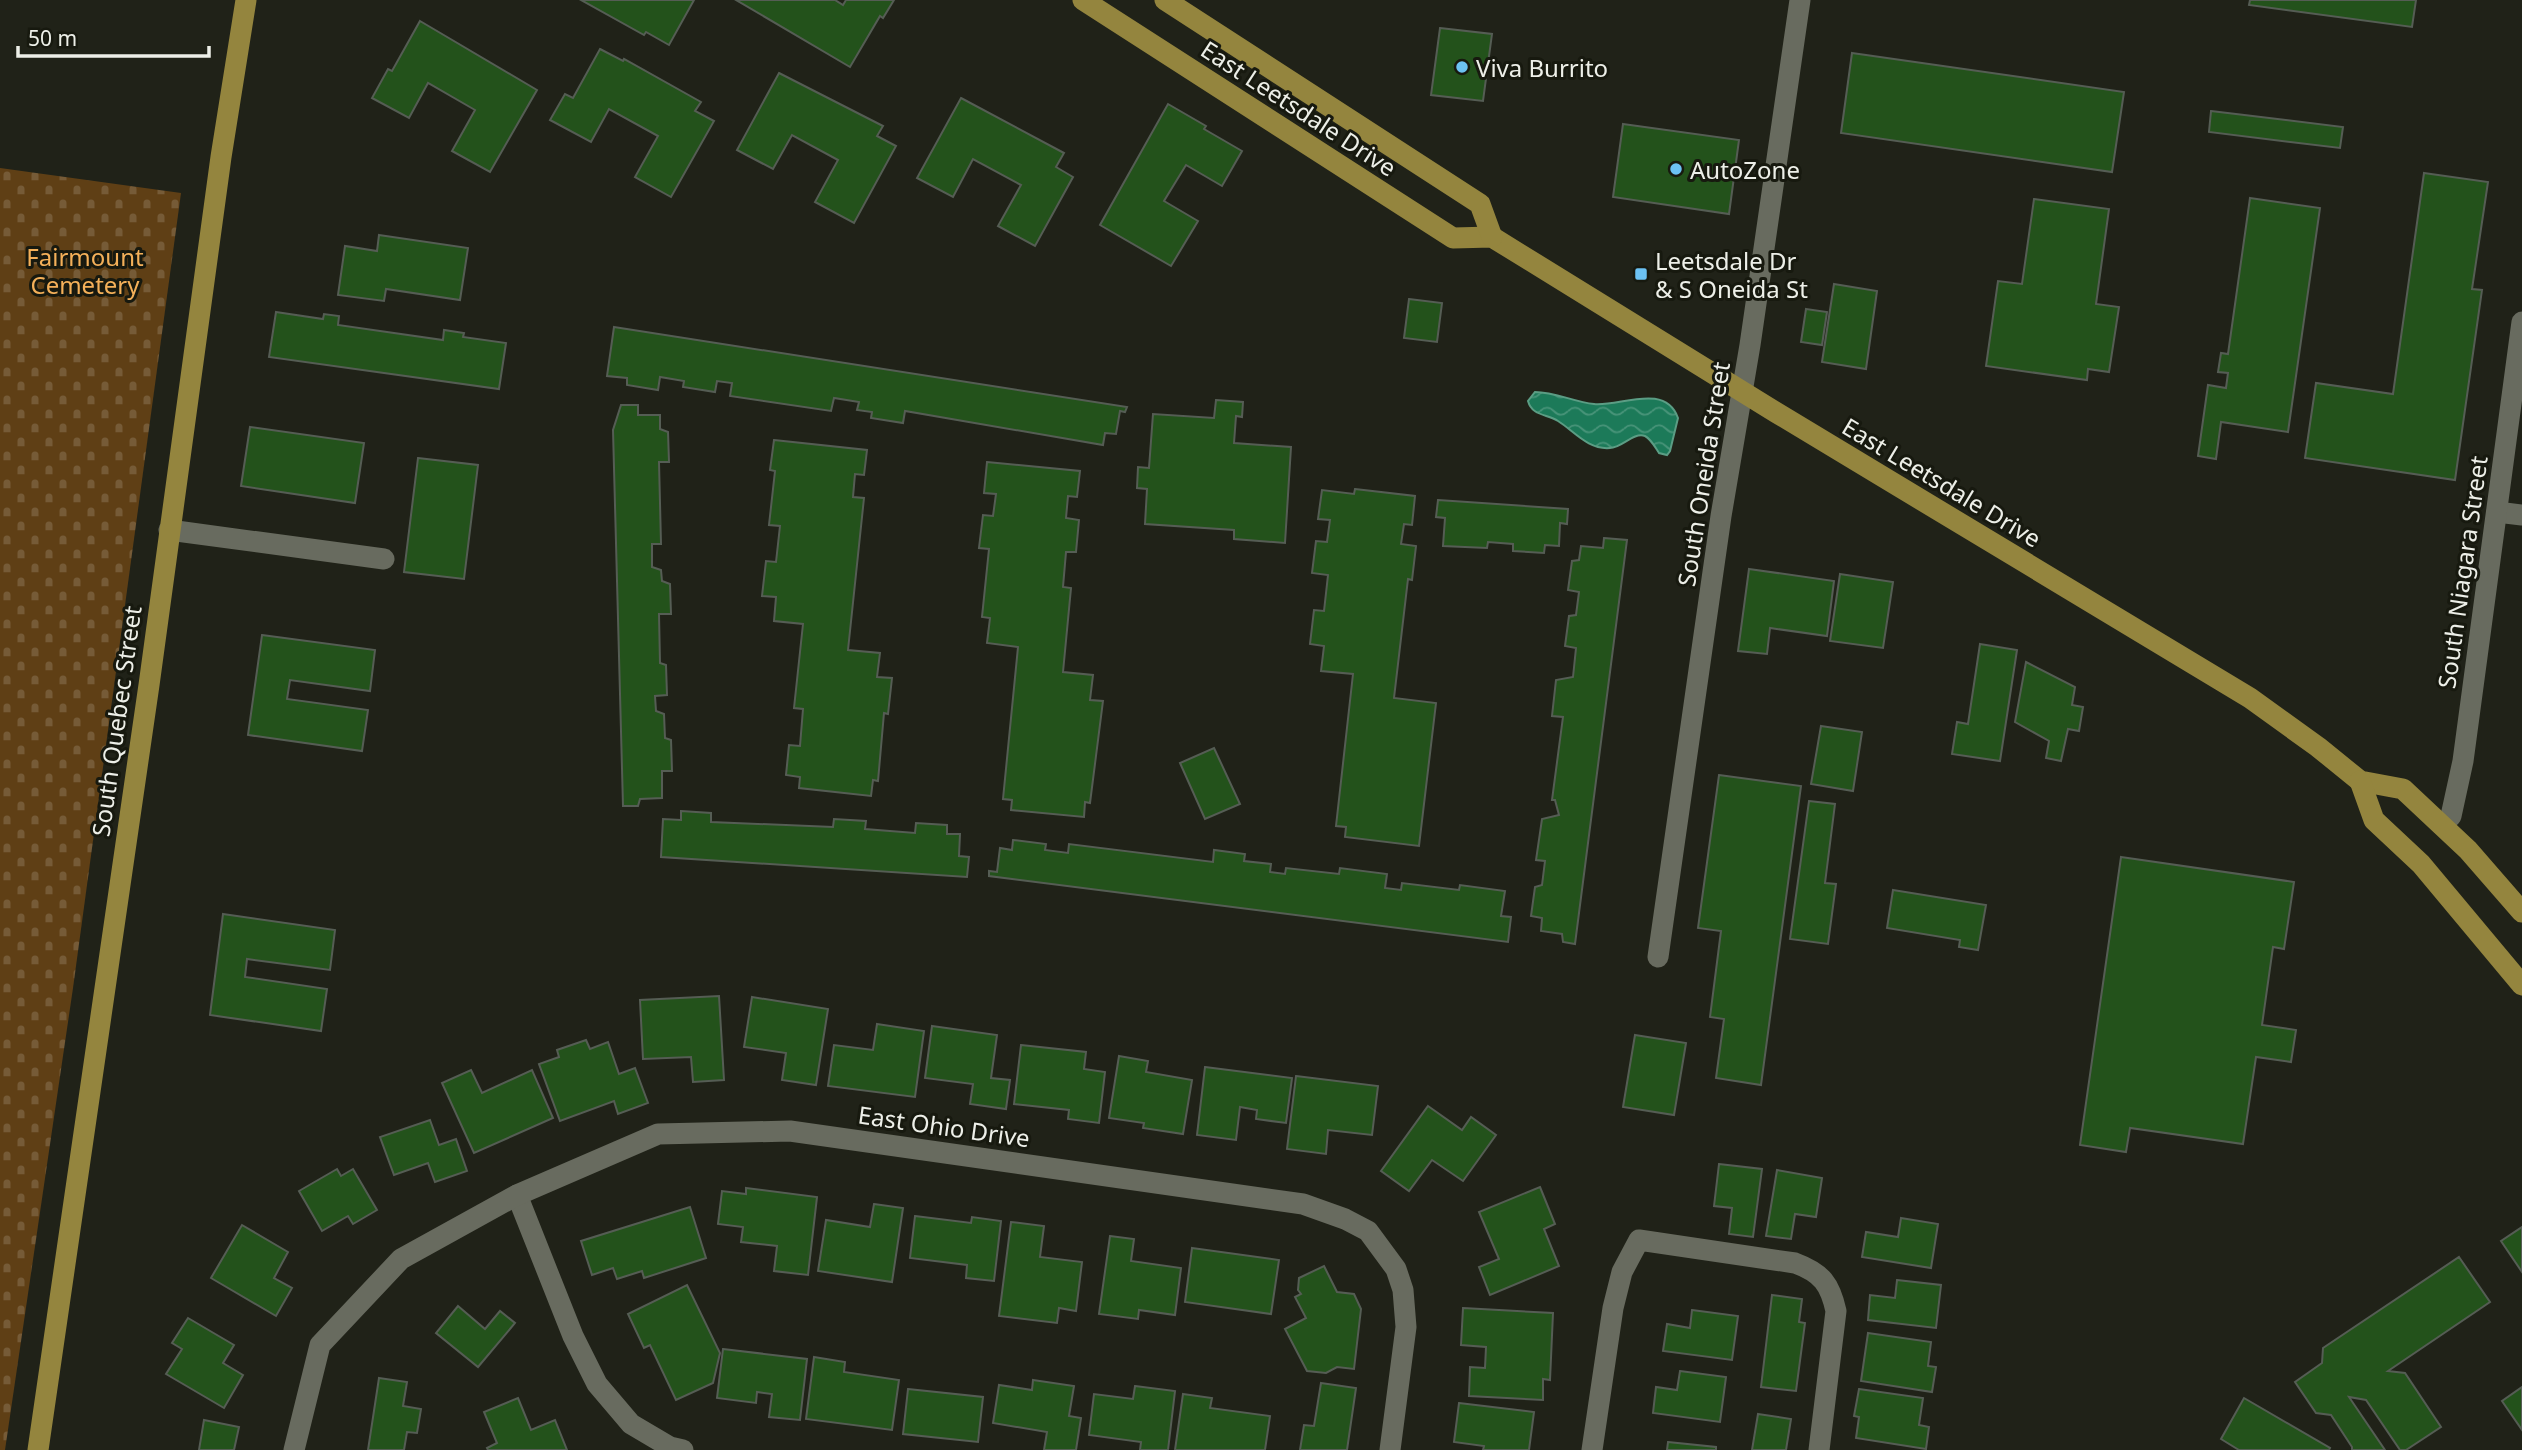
<svg xmlns="http://www.w3.org/2000/svg" width="2522" height="1450" font-family="'Noto Sans',sans-serif">
	<defs>
		<pattern id="cemetery-stones" width="16" height="16" patternUnits="userSpaceOnUse" patternTransform="scale(1.75)"><rect width="16" height="16" fill="#5f3f15"/><path d="M2 7V4a2 2 0 0 1 4 0v3zM10 15v-3a2 2 0 0 1 4 0v3z" fill="#765b37"/></pattern>
		<pattern id="water-waves" width="16" height="10" patternUnits="userSpaceOnUse" patternTransform="scale(1.75)"><rect width="16" height="10" fill="#1c7a59"/><path d="M0 5q4-4 8 0t8 0" fill="none" stroke="#489479"/></pattern>
	</defs>
	<rect width="100%" height="100%" fill="#202218"/>
	<!-- cemetery -->
	<path fill="url(#cemetery-stones)" d="M 0,168 L 181,193 L 73,988 L 5,1450 L 0,1450 Z"/>
	<!-- water -->
	<path fill="url(#water-waves)" stroke="#5b9d84" stroke-width="2" d="M 1535,392 C 1555,392 1574,402 1594,404 C 1619,407 1665,382 1678,418 L 1670,451 L 1667,455 L 1659,453 C 1655,447 1651,439 1645,436 C 1633,432 1622,448 1610,448 C 1588,450 1574,431 1558,421 C 1547,414 1532,416 1528,401 Z"/>
	<!-- building -->
	<g fill="#23521b" stroke="#555d54" stroke-width="2">
		<path d="M 581,0 L 694,0 L 669,45 L 646,32 L 644,35 Z"/>
		<path d="M 736,0 L 835,0 L 843,5 L 846,0 L 894,0 L 883,18 L 880,16 L 850,67 Z"/>
		<path d="M 2250,0 L 2416,0 L 2412,27 L 2249,5 Z"/>
		<path d="M 420,21 L 537,90 L 490,172 L 452,151 L 475,110 L 428,83 L 409,118 L 372,98 L 388,69 L 392,71 Z"/>
		<path d="M 1440,28 L 1492,34 L 1483,101 L 1431,95 Z"/>
		<path d="M 600,49 L 623,61 L 624,59 L 701,102 L 695,111 L 714,121 L 671,197 L 635,177 L 658,136 L 609,109 L 591,142 L 550,120 L 565,94 L 573,98 Z"/>
		<path d="M 1852,53 L 2124,92 L 2112,172 L 1841,133 Z"/>
		<path d="M 779,73 L 883,126 L 877,136 L 896,146 L 854,223 L 815,202 L 838,160 L 792,135 L 773,169 L 737,150 Z"/>
		<path d="M 961,98 L 1064,153 L 1056,167 L 1073,177 L 1035,246 L 998,226 L 1021,185 L 973,159 L 953,197 L 917,178 Z"/>
		<path d="M 1168,104 L 1206,126 L 1204,129 L 1242,151 L 1222,186 L 1186,165 L 1164,201 L 1198,221 L 1171,266 L 1100,225 Z"/>
		<path d="M 2211,111 L 2343,127 L 2340,148 L 2209,132 Z"/>
		<path d="M 1623,124 L 1739,140 L 1729,214 L 1613,197 Z"/>
		<path d="M 2424,173 L 2488,182 L 2472,289 L 2482,290 L 2455,480 L 2305,458 L 2316,383 L 2393,394 Z"/>
		<path d="M 2250,198 L 2320,208 L 2288,432 L 2221,422 L 2216,459 L 2198,456 L 2208,385 L 2226,388 L 2228,373 L 2218,372 L 2221,353 L 2228,354 Z"/>
		<path d="M 2034,199 L 2109,209 L 2096,304 L 2119,307 L 2109,372 L 2088,369 L 2087,380 L 1986,366 L 1998,281 L 2022,284 Z"/>
		<path d="M 379,235 L 468,248 L 460,300 L 386,289 L 384,301 L 338,295 L 345,246 L 377,251 Z"/>
		<path d="M 1834,284 L 1877,291 L 1866,369 L 1822,362 Z"/>
		<path d="M 1409,299 L 1442,303 L 1437,342 L 1404,338 Z"/>
		<path d="M 1806,309 L 1827,312 L 1822,345 L 1801,342 Z"/>
		<path d="M 276,312 L 323,319 L 324,314 L 339,316 L 338,325 L 443,340 L 444,330 L 464,333 L 463,337 L 506,343 L 499,389 L 269,357 Z"/>
		<path d="M 614,327 L 1127,407 L 1125,412 L 1120,411 L 1116,434 L 1105,433 L 1103,445 L 905,411 L 903,423 L 871,418 L 872,412 L 857,410 L 859,402 L 834,398 L 831,411 L 730,396 L 732,383 L 717,381 L 715,392 L 683,387 L 684,381 L 660,377 L 658,390 L 627,385 L 627,378 L 607,376 Z"/>
		<path d="M 1216,400 L 1243,402 L 1242,417 L 1236,416 L 1234,443 L 1291,447 L 1285,543 L 1234,539 L 1234,530 L 1145,524 L 1147,489 L 1137,488 L 1138,467 L 1149,468 L 1153,414 L 1214,418 Z"/>
		<path d="M 621,405 L 638,405 L 638,415 L 660,415 L 660,429 L 668,432 L 669,462 L 659,462 L 661,544 L 652,544 L 652,567 L 661,570 L 662,581 L 670,584 L 671,614 L 659,614 L 660,663 L 666,665 L 667,695 L 655,696 L 656,711 L 664,714 L 665,738 L 671,740 L 672,771 L 662,771 L 662,798 L 640,799 L 638,806 L 623,806 L 613,430 Z"/>
		<path d="M 250,427 L 364,443 L 355,503 L 241,486 Z"/>
		<path d="M 774,440 L 867,450 L 864,475 L 855,474 L 853,497 L 864,498 L 848,650 L 880,653 L 877,677 L 892,678 L 888,714 L 884,713 L 878,781 L 873,780 L 871,796 L 799,788 L 800,777 L 786,775 L 789,745 L 800,746 L 803,709 L 794,708 L 803,624 L 774,621 L 776,597 L 762,596 L 766,561 L 776,562 L 780,526 L 769,525 L 775,471 L 770,470 Z"/>
		<path d="M 418,458 L 478,465 L 464,579 L 404,572 Z"/>
		<path d="M 987,462 L 1080,471 L 1077,497 L 1068,496 L 1066,518 L 1079,520 L 1076,552 L 1066,552 L 1063,587 L 1071,588 L 1063,672 L 1093,675 L 1090,700 L 1103,701 L 1090,803 L 1085,802 L 1084,817 L 1011,810 L 1012,800 L 1003,799 L 1018,647 L 987,643 L 990,618 L 982,617 L 989,549 L 979,548 L 983,515 L 993,516 L 996,494 L 984,493 Z"/>
		<path d="M 1355,489 L 1415,496 L 1412,525 L 1404,524 L 1401,544 L 1416,546 L 1412,580 L 1408,579 L 1394,698 L 1436,703 L 1419,846 L 1345,837 L 1346,827 L 1336,826 L 1353,674 L 1321,671 L 1324,646 L 1310,644 L 1314,610 L 1324,611 L 1328,575 L 1312,573 L 1316,541 L 1327,542 L 1330,520 L 1318,519 L 1322,490 L 1354,494 Z"/>
		<path d="M 1438,500 L 1568,509 L 1567,524 L 1560,523 L 1559,546 L 1545,545 L 1544,553 L 1513,551 L 1513,544 L 1488,542 L 1487,548 L 1443,546 L 1445,518 L 1436,517 Z"/>
		<path d="M 1604,538 L 1627,540 L 1575,944 L 1563,942 L 1562,934 L 1541,931 L 1542,918 L 1531,916 L 1535,887 L 1542,885 L 1545,861 L 1536,860 L 1542,819 L 1559,815 L 1555,800 L 1552,800 L 1563,717 L 1552,716 L 1556,680 L 1573,677 L 1576,648 L 1565,646 L 1569,616 L 1576,615 L 1579,592 L 1568,590 L 1572,561 L 1579,560 L 1581,546 L 1603,548 Z"/>
		<path d="M 1749,569 L 1834,581 L 1827,636 L 1770,628 L 1767,654 L 1738,651 Z"/>
		<path d="M 1840,574 L 1893,582 L 1883,648 L 1830,641 Z"/>
		<path d="M 262,635 L 375,650 L 370,691 L 290,680 L 287,699 L 368,710 L 362,751 L 248,735 Z"/>
		<path d="M 1980,644 L 2017,650 L 2000,761 L 1952,754 L 1957,722 L 1968,724 Z"/>
		<path d="M 2026,662 L 2075,687 L 2072,705 L 2083,707 L 2079,731 L 2068,729 L 2061,761 L 2046,758 L 2049,741 L 2015,722 Z"/>
		<path d="M 1821,726 L 1862,732 L 1853,791 L 1811,784 Z"/>
		<path d="M 1214,748 L 1240,804 L 1205,819 L 1180,763 Z"/>
		<path d="M 1719,775 L 1801,786 L 1761,1085 L 1716,1078 L 1724,1019 L 1710,1017 L 1721,931 L 1698,928 Z"/>
		<path d="M 1809,801 L 1835,804 L 1825,883 L 1836,884 L 1828,944 L 1790,939 Z"/>
		<path d="M 681,811 L 711,813 L 711,822 L 833,827 L 834,819 L 866,821 L 865,829 L 915,833 L 916,823 L 947,825 L 947,834 L 960,834 L 959,856 L 969,857 L 967,877 L 661,857 L 663,819 L 681,820 Z"/>
		<path d="M 1013,840 L 1046,844 L 1045,850 L 1068,853 L 1069,844 L 1213,862 L 1214,850 L 1245,854 L 1244,861 L 1271,864 L 1270,872 L 1285,874 L 1286,868 L 1339,874 L 1340,868 L 1387,874 L 1385,888 L 1401,890 L 1402,883 L 1459,890 L 1460,885 L 1505,891 L 1501,916 L 1511,917 L 1508,942 L 989,876 L 989,871 L 997,872 L 1000,848 L 1012,850 Z"/>
		<path d="M 2121,857 L 2294,882 L 2284,949 L 2273,947 L 2262,1025 L 2296,1030 L 2291,1062 L 2256,1057 L 2243,1144 L 2130,1128 L 2126,1152 L 2080,1145 Z"/>
		<path d="M 1893,890 L 1986,905 L 1978,950 L 1959,947 L 1960,940 L 1887,928 Z"/>
		<path d="M 223,914 L 335,930 L 330,970 L 247,959 L 245,977 L 327,989 L 321,1031 L 210,1015 Z"/>
		<path d="M 719,996 L 724,1080 L 693,1082 L 691,1057 L 643,1059 L 640,1000 Z"/>
		<path d="M 752,997 L 828,1009 L 816,1085 L 782,1080 L 786,1053 L 744,1047 Z"/>
		<path d="M 877,1024 L 924,1031 L 915,1097 L 828,1086 L 834,1045 L 873,1050 Z"/>
		<path d="M 932,1026 L 997,1035 L 991,1078 L 1010,1080 L 1006,1109 L 970,1104 L 973,1084 L 925,1078 Z"/>
		<path d="M 1635,1035 L 1686,1043 L 1674,1115 L 1623,1107 Z"/>
		<path d="M 586,1040 L 590,1049 L 608,1042 L 619,1074 L 635,1068 L 648,1103 L 618,1114 L 614,1101 L 560,1121 L 539,1064 L 559,1057 L 557,1050 Z"/>
		<path d="M 1021,1045 L 1086,1052 L 1084,1069 L 1105,1072 L 1099,1123 L 1068,1119 L 1069,1110 L 1014,1104 Z"/>
		<path d="M 1119,1056 L 1148,1061 L 1146,1072 L 1192,1080 L 1183,1134 L 1143,1128 L 1144,1123 L 1109,1118 Z"/>
		<path d="M 1205,1067 L 1292,1078 L 1286,1123 L 1256,1119 L 1257,1110 L 1240,1107 L 1236,1140 L 1197,1135 Z"/>
		<path d="M 471,1070 L 482,1093 L 532,1070 L 553,1118 L 474,1153 L 442,1083 Z"/>
		<path d="M 1296,1076 L 1378,1086 L 1372,1135 L 1328,1130 L 1326,1154 L 1287,1149 Z"/>
		<path d="M 1428,1106 L 1462,1130 L 1471,1117 L 1496,1135 L 1463,1181 L 1432,1160 L 1409,1191 L 1381,1171 Z"/>
		<path d="M 430,1120 L 439,1145 L 456,1139 L 467,1171 L 435,1182 L 428,1163 L 394,1175 L 380,1137 Z"/>
		<path d="M 1719,1164 L 1762,1169 L 1753,1237 L 1729,1234 L 1732,1208 L 1714,1206 Z"/>
		<path d="M 337,1169 L 341,1176 L 353,1169 L 377,1210 L 353,1224 L 348,1216 L 322,1231 L 299,1191 Z"/>
		<path d="M 1777,1170 L 1822,1178 L 1816,1217 L 1795,1214 L 1791,1239 L 1766,1236 Z"/>
		<path d="M 1540,1187 L 1555,1224 L 1544,1229 L 1559,1266 L 1490,1295 L 1479,1267 L 1499,1259 L 1479,1212 Z"/>
		<path d="M 746,1188 L 817,1197 L 808,1275 L 774,1271 L 777,1246 L 741,1242 L 743,1227 L 718,1224 L 722,1191 L 746,1194 Z"/>
		<path d="M 874,1204 L 903,1208 L 892,1282 L 818,1271 L 826,1220 L 870,1227 Z"/>
		<path d="M 690,1207 L 706,1258 L 644,1278 L 642,1271 L 617,1279 L 613,1268 L 592,1275 L 581,1241 Z"/>
		<path d="M 915,1216 L 971,1223 L 972,1217 L 1001,1221 L 994,1281 L 966,1278 L 967,1265 L 910,1258 Z"/>
		<path d="M 1901,1218 L 1938,1224 L 1931,1268 L 1862,1257 L 1866,1232 L 1898,1237 Z"/>
		<path d="M 1011,1222 L 1044,1226 L 1040,1257 L 1082,1262 L 1076,1311 L 1059,1308 L 1057,1323 L 999,1316 Z"/>
		<path d="M 242,1225 L 288,1252 L 274,1278 L 292,1288 L 276,1316 L 211,1278 Z"/>
		<path d="M 2522,1227 L 2522,1272 L 2501,1241 Z"/>
		<path d="M 1110,1236 L 1134,1239 L 1131,1261 L 1181,1268 L 1175,1315 L 1139,1310 L 1138,1319 L 1099,1314 Z"/>
		<path d="M 1192,1248 L 1279,1260 L 1271,1314 L 1185,1302 Z"/>
		<path d="M 2459,1257 L 2490,1302 L 2388,1371 L 2405,1373 L 2441,1427 L 2406,1450 L 2400,1450 L 2366,1400 L 2349,1397 L 2385,1450 L 2352,1450 L 2352,1447 L 2331,1415 L 2316,1413 L 2295,1382 L 2322,1363 L 2323,1348 Z"/>
		<path d="M 1324,1266 L 1337,1292 L 1354,1294 L 1361,1309 L 1354,1369 L 1337,1367 L 1326,1373 L 1307,1371 L 1285,1329 L 1306,1318 L 1295,1297 L 1301,1294 L 1298,1290 L 1299,1278 Z"/>
		<path d="M 1897,1280 L 1941,1285 L 1936,1328 L 1868,1320 L 1870,1295 L 1895,1298 Z"/>
		<path d="M 687,1285 L 720,1353 L 713,1383 L 676,1400 L 650,1345 L 644,1348 L 628,1314 Z"/>
		<path d="M 1772,1295 L 1802,1299 L 1799,1322 L 1805,1323 L 1796,1391 L 1761,1387 Z"/>
		<path d="M 458,1306 L 485,1329 L 500,1311 L 515,1323 L 478,1367 L 436,1333 Z"/>
		<path d="M 1463,1308 L 1553,1313 L 1550,1380 L 1543,1379 L 1543,1400 L 1469,1396 L 1470,1367 L 1485,1368 L 1486,1347 L 1461,1345 Z"/>
		<path d="M 1692,1310 L 1738,1316 L 1732,1360 L 1663,1351 L 1667,1324 L 1690,1328 Z"/>
		<path d="M 188,1318 L 234,1345 L 223,1363 L 243,1375 L 224,1408 L 166,1374 L 182,1349 L 172,1343 Z"/>
		<path d="M 1868,1333 L 1931,1342 L 1928,1366 L 1936,1367 L 1932,1392 L 1861,1381 Z"/>
		<path d="M 723,1349 L 807,1359 L 800,1420 L 769,1417 L 772,1394 L 757,1392 L 756,1403 L 717,1398 Z"/>
		<path d="M 814,1357 L 845,1362 L 844,1372 L 899,1380 L 892,1430 L 806,1419 Z"/>
		<path d="M 1680,1371 L 1726,1377 L 1720,1422 L 1653,1413 L 1656,1387 L 1677,1390 Z"/>
		<path d="M 379,1378 L 407,1382 L 403,1406 L 421,1409 L 417,1433 L 407,1432 L 404,1450 L 368,1450 Z"/>
		<path d="M 1033,1380 L 1074,1386 L 1069,1416 L 1081,1418 L 1076,1450 L 1044,1450 L 1047,1432 L 993,1423 L 999,1385 L 1032,1390 Z"/>
		<path d="M 1321,1383 L 1356,1388 L 1347,1450 L 1300,1450 L 1304,1425 L 1314,1426 Z"/>
		<path d="M 1135,1386 L 1175,1391 L 1168,1450 L 1140,1450 L 1141,1442 L 1089,1435 L 1094,1394 L 1133,1399 Z"/>
		<path d="M 2522,1387 L 2522,1430 L 2502,1401 Z"/>
		<path d="M 908,1389 L 983,1397 L 978,1442 L 903,1434 Z"/>
		<path d="M 1859,1389 L 1923,1398 L 1919,1425 L 1929,1427 L 1926,1449 L 1856,1438 L 1859,1417 L 1854,1416 Z"/>
		<path d="M 1183,1394 L 1212,1398 L 1210,1408 L 1270,1416 L 1265,1450 L 1175,1450 Z"/>
		<path d="M 518,1398 L 531,1430 L 555,1420 L 567,1450 L 488,1450 L 487,1448 L 497,1443 L 484,1412 Z"/>
		<path d="M 2244,1398 L 2330,1448 L 2329,1450 L 2239,1450 L 2221,1439 Z"/>
		<path d="M 1459,1403 L 1534,1412 L 1529,1450 L 1483,1450 L 1484,1446 L 1454,1442 Z"/>
		<path d="M 1758,1414 L 1791,1419 L 1786,1450 L 1752,1450 Z"/>
		<path d="M 204,1420 L 239,1427 L 234,1450 L 199,1450 Z"/>
		<path d="M 1668,1442 L 1716,1447 L 1716,1450 L 1667,1450 Z"/>
	</g>
	<g fill="none" stroke-linecap="round" stroke-linejoin="round">
		<!-- minor -->
		<g stroke="#686b5f" stroke-width="21">
			<path d="M 2497,512 L 2522,515"/>
			<path d="M 169,530 L 384,559"/>
			<path d="M 2442,825 L 2451,816 L 2463,761 L 2522,322"/>
			<path d="M 1658,957 L 1721,516 L 1750,345 L 1800,0"/>
			<path d="M 517,1195 L 573,1336 L 597,1384 L 631,1424 L 670,1447 L 683,1450"/>
			<path d="M 294,1450 L 320,1345 L 401,1259 L 517,1195 L 658,1134 L 790,1131 L 1303,1204 L 1345,1219 L 1368,1231 L 1396,1269 L 1403,1290 L 1406,1327 L 1390,1450"/>
			<path d="M 1592,1450 L 1613,1308 L 1622,1272 L 1639,1240 L 1795,1263 C 1822,1273 1830,1284 1836,1311 L 1819,1450"/>
		</g>
		<!-- major -->
		<g stroke="#94853e" stroke-width="21">
			<path d="M 1083,0 L 1453,238 L 1492,237 L 1777,413 L 2250,698 L 2318,747 L 2360,781 L 2403,789 L 2468,850 L 2522,912"/>
			<path d="M 1165,0 L 1480,204 L 1492,237"/>
			<path d="M 2360,781 L 2374,820 L 2421,864 L 2522,985"/>
			<path d="M 38,1450 L 149,685 L 221,157 L 246,0"/>
		</g>
	</g>
	<!-- markers -->
	<g fill="#6cc2f3" stroke="#17190f" stroke-width="2.5">
		<circle cx="1462" cy="67" r="7"/>
		<circle cx="1676" cy="169" r="7"/>
		<rect x="1634" y="267" width="14" height="14" rx="3.5"/>
	</g>
	<g text-anchor="middle" dominant-baseline="central" stroke-width="6" stroke-linejoin="round" paint-order="stroke">
		<!-- poi labels -->
		<g font-size="24" fill="#edefe8" stroke="#17190f" text-anchor="start">
			<text x="1476" y="67">Viva Burrito</text>
			<text x="1690" y="169">AutoZone</text>
			<text x="1655" y="260">Leetsdale Dr<tspan x="1655" dy="28">&amp; S Oneida St</tspan></text>
		</g>
		<!-- street labels -->
		<g font-size="24" fill="#edefe8" stroke="#17190f">
			<text transform="translate(1299 108) rotate(33)">East Leetsdale Drive</text>
			<text transform="translate(1703 474) rotate(-81)">South Oneida Street</text>
			<text transform="translate(1942 482) rotate(31)">East Leetsdale Drive</text>
			<text transform="translate(2462 572) rotate(-82)">South Niagara Street</text>
			<text transform="translate(116 721) rotate(-82)">South Quebec Street</text>
			<text transform="translate(944 1126) rotate(8)">East Ohio Drive</text>
		</g>
		<!-- park labels -->
		<g font-size="24" fill="#f4b059" stroke="#17190f">
			<text x="85" y="256">Fairmount<tspan x="85" dy="28">Cemetery</tspan></text>
		</g>
	</g>
	<!-- scale -->
	<path d="M18 46v10h191v-10" fill="none" stroke="#edefe8" stroke-width="3.5"/>
	<text x="28" y="46" font-size="21" fill="#edefe8" stroke="#17190f" stroke-width="5" paint-order="stroke">50 m</text>
</svg>
